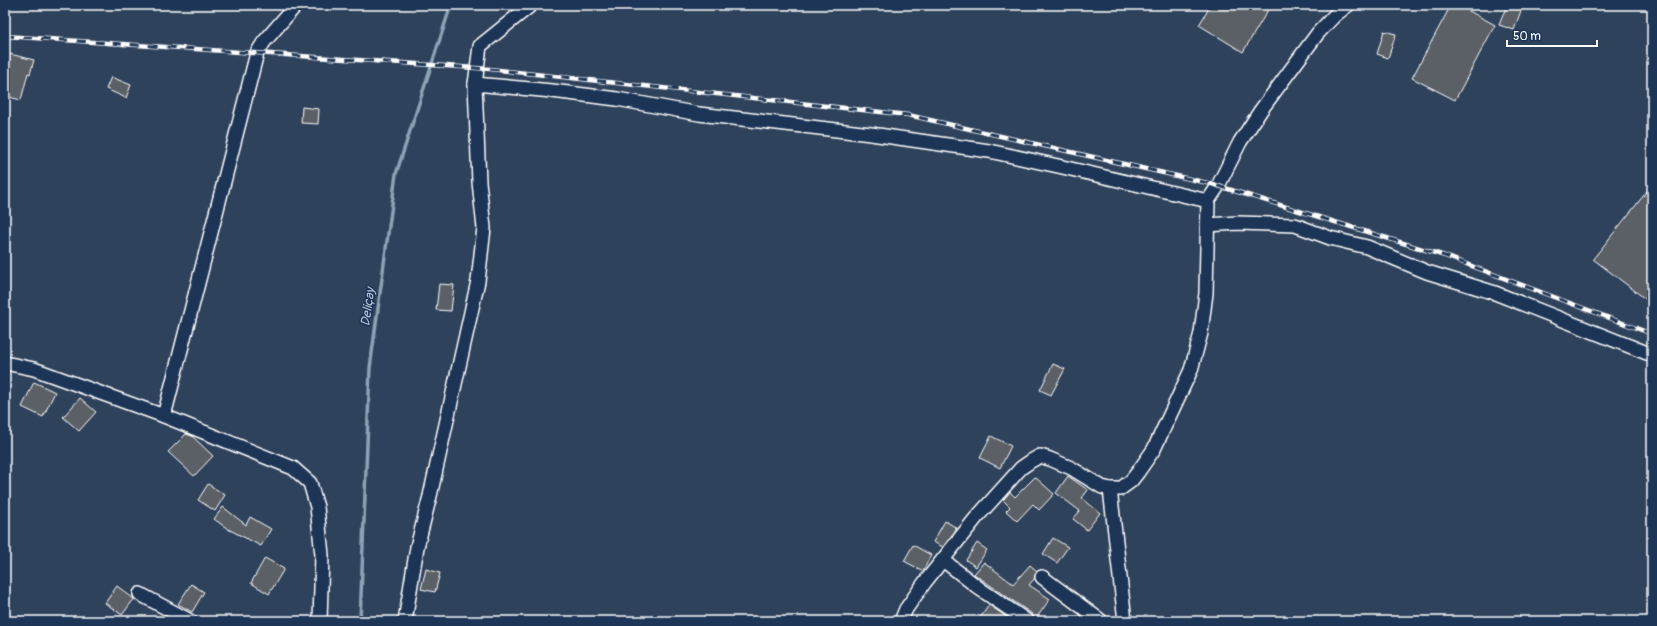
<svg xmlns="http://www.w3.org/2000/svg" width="1657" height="626" font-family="Pangolin,sans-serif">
	<rect width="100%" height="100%" fill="#2f425c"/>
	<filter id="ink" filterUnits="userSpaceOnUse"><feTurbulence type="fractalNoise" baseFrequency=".025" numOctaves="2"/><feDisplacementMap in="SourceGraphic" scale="8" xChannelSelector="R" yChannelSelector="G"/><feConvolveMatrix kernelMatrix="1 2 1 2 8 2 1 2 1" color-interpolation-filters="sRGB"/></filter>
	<g filter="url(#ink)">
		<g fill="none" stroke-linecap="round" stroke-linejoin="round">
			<!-- stream -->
			<path stroke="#8ca4b6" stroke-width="3.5" d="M 360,621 L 370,368 L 396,174 L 451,5"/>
		</g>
		<!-- building -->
		<g fill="#5a6166" stroke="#fff">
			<path d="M 1211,5 L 1271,5 L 1243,52 L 1199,25 Z"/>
			<path d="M 1451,5 L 1458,5 L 1495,25 L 1455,100 L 1412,78 Z"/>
			<path d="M 1507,5 L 1523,5 L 1514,30 L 1499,25 Z"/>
			<path d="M 1384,31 L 1396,34 L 1388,58 L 1377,54 Z"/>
			<path d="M 10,54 L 34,60 L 30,74 L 28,73 L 21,100 L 5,96 L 5,74 Z"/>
			<path d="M 111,77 L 131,85 L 126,98 L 106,89 Z"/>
			<path d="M 302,107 L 319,109 L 318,124 L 301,123 Z"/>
			<path d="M 1652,185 L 1652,304 L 1593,259 Z"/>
			<path d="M 439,284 L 454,285 L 451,311 L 436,310 Z"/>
			<path d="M 1053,364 L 1065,369 L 1051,395 L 1040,390 Z"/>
			<path d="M 34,382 L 55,392 L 43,417 L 22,407 Z"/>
			<path d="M 80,398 L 96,412 L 79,431 L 63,417 Z"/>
			<path d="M 186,434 L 192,436 L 213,456 L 194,476 L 168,452 Z"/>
			<path d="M 991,436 L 1011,446 L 1000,468 L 980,458 Z"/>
			<path d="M 1068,476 L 1088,490 L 1082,498 L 1100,513 L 1087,530 L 1073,519 L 1080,511 L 1056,493 Z"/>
			<path d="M 1035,477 L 1054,494 L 1039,510 L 1033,504 L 1017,521 L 1006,511 L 1010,507 L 1003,500 L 1010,492 L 1015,497 Z"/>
			<path d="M 208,484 L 225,495 L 215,511 L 198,500 Z"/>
			<path d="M 223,507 L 246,525 L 250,517 L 271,529 L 261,546 L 228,529 L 214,519 Z"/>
			<path d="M 945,521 L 957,528 L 943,547 L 933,542 Z"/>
			<path d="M 1053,538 L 1068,547 L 1057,563 L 1043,554 Z"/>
			<path d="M 977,543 L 987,550 L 976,567 L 966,560 Z"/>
			<path d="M 913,545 L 931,555 L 923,571 L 904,561 Z"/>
			<path d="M 265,558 L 284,569 L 269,594 L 251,583 Z"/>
			<path d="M 984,562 L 1013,584 L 1030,565 L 1037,571 L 1034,579 L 1029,585 L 1050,599 L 1035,620 L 1032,614 L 974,574 Z"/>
			<path d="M 426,569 L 440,573 L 435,592 L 421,589 Z"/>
			<path d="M 191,584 L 204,592 L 192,612 L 178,604 Z"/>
			<path d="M 117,586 L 134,599 L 122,615 L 105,603 Z"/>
			<path d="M 989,605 L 1008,618 L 1006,621 L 978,621 Z"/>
		</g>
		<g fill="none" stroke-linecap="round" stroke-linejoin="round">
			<!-- minor casing -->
			<g stroke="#fff" stroke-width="16">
				<g id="minor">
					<path d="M 475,84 L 552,91 L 617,99 L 699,114 L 871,134 L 989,151 L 1058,166 L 1208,201"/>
					<path d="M 1207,225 L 1238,223 L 1295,225 L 1330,238 L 1367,247 L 1427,272 L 1495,293 L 1652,355"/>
					<path d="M 5,363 L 34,369 L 164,416 L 257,53 L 264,42 L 296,5"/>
					<path d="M 164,416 L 293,468 L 310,483 L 317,507 L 322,555 L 320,621"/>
					<path d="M 1110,489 L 1125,621"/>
					<path d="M 943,560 L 980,589 L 1027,621"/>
					<path d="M 1042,577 L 1101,621"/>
					<path d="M 140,594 L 190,621"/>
					<path d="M 405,621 L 417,547 L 430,496 L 478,281 L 484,228 L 479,182 L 475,84 L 480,46 L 531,5"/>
					<path d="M 901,621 L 906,609 L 925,582 L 976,518 L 1021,468 L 1031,461 L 1040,456 L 1050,459 L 1071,468 L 1102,487 L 1110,489 L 1120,489 L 1131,481 L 1138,472 L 1154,449 L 1191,370 L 1201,333 L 1206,293 L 1208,201 L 1218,186 L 1240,142 L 1261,110 L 1318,33 L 1335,15 L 1348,5"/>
				</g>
			</g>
			<!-- minor -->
			<use href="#minor" stroke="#1d3557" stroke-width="13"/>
			<!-- rail casing -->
			<g stroke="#fff" stroke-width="4.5">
				<path id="rail" d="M 5,36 L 490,69 L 908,115 L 1212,184 L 1445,256 L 1652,334"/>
			</g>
			<!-- rail -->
			<use href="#rail" stroke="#1d3557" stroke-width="3" stroke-dasharray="9" stroke-linecap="butt"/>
		</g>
	</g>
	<g text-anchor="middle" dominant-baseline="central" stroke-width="3" stroke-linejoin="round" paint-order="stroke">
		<!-- water labels -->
		<g font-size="13" font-style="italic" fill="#b2c2cf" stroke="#1d3557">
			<text transform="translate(368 307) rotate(-82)">Deliçay</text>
		</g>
	</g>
	<!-- margin -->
	<rect width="1657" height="626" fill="none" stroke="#1d3557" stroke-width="20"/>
	<rect x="10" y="10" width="1637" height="606" fill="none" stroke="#fff" stroke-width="1.5" filter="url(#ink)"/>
	<!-- scale -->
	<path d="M1507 40v6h90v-6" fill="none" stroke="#ffffff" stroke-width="2"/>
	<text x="1513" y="40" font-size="12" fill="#ffffff" stroke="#1d3557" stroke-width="3" paint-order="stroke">50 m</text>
</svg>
